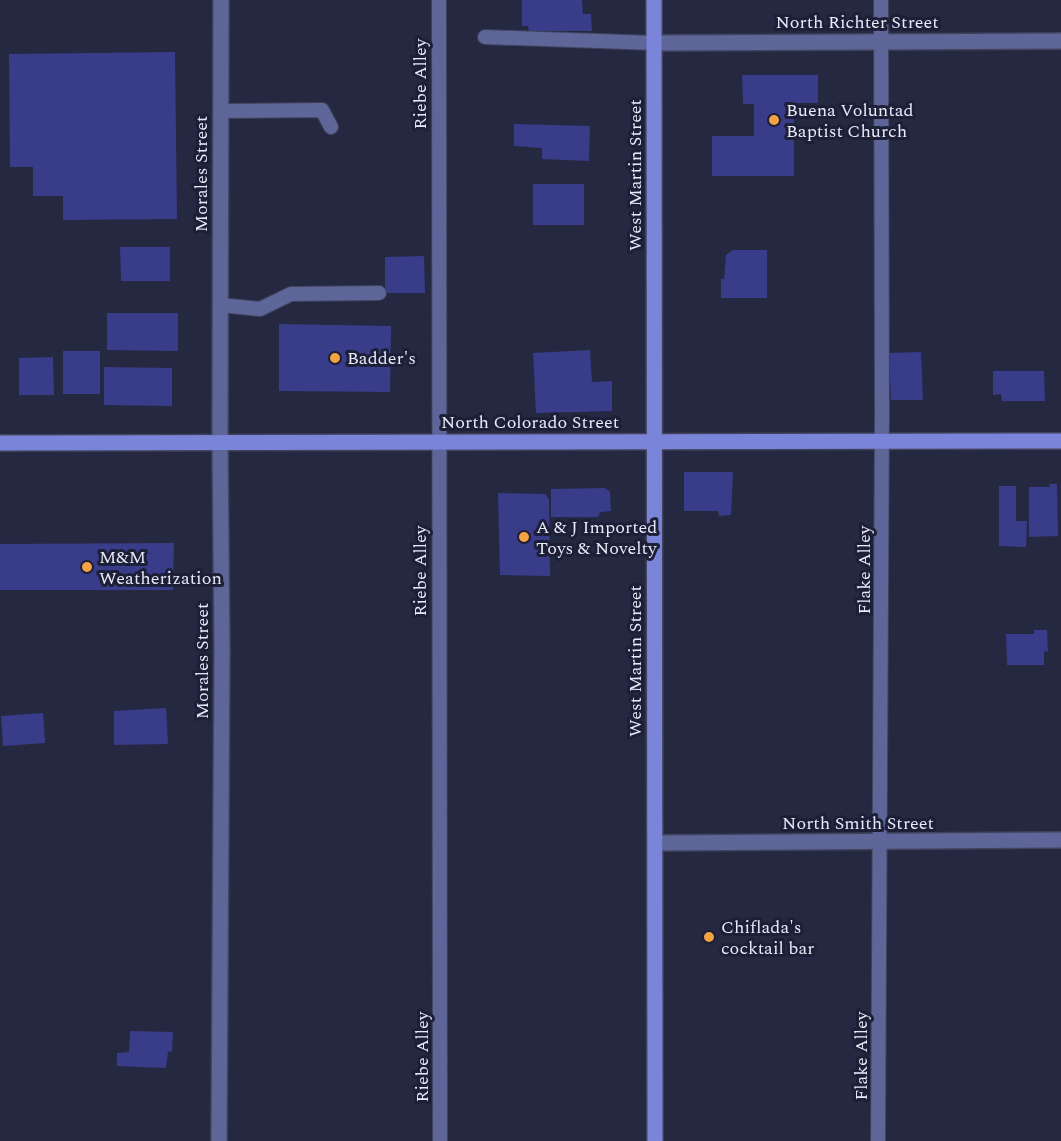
<svg xmlns="http://www.w3.org/2000/svg" width="1061" height="1141" font-family="Spectral,serif">
	<rect width="100%" height="100%" fill="#252841"/>
	<!-- building -->
	<g fill="#393c88">
		<path d="M 522,0 L 582,0 L 583,14 L 591,14 L 592,31 L 529,31 L 528,26 L 522,26 Z"/>
		<path d="M 175,52 L 177,219 L 63,220 L 63,196 L 33,196 L 33,167 L 10,167 L 9,54 Z"/>
		<path d="M 742,75 L 818,75 L 818,103 L 794,103 L 794,176 L 712,176 L 712,136 L 754,136 L 754,104 L 743,104 Z"/>
		<path d="M 514,124 L 590,126 L 589,161 L 542,159 L 542,148 L 514,146 Z"/>
		<rect x="533" y="184" width="51" height="41"/>
		<path d="M 120,247 L 170,247 L 170,281 L 121,281 Z"/>
		<path d="M 733,250 L 767,250 L 767,298 L 721,298 L 721,279 L 724,279 L 726,255 Z"/>
		<path d="M 424,256 L 425,293 L 385,293 L 385,257 Z"/>
		<path d="M 107,313 L 178,313 L 178,351 L 107,350 Z"/>
		<path d="M 279,324 L 391,326 L 390,392 L 279,391 Z"/>
		<path d="M 590,350 L 592,382 L 612,381 L 612,411 L 536,413 L 533,353 Z"/>
		<rect x="63" y="351" width="37" height="43"/>
		<path d="M 921,352 L 923,400 L 891,400 L 889,353 Z"/>
		<path d="M 53,357 L 54,395 L 19,395 L 19,358 Z"/>
		<path d="M 104,367 L 172,368 L 172,406 L 104,405 Z"/>
		<path d="M 993,371 L 1044,371 L 1045,401 L 1002,401 L 1001,394 L 993,395 Z"/>
		<path d="M 684,472 L 733,472 L 731,515 L 719,516 L 718,511 L 684,511 Z"/>
		<path d="M 1049,484 L 1057,484 L 1058,536 L 1029,537 L 1029,487 L 1050,487 Z"/>
		<path d="M 999,486 L 1016,486 L 1016,521 L 1027,521 L 1026,547 L 999,546 Z"/>
		<path d="M 605,488 L 610,492 L 611,511 L 600,512 L 598,517 L 551,517 L 551,489 Z"/>
		<path d="M 498,493 L 545,494 L 549,499 L 550,576 L 500,575 Z"/>
		<path d="M 174,543 L 173,590 L 0,590 L 0,544 Z"/>
		<path d="M 1034,630 L 1047,630 L 1048,652 L 1044,651 L 1044,665 L 1007,665 L 1006,634 L 1034,634 Z"/>
		<path d="M 166,708 L 168,744 L 114,745 L 114,711 Z"/>
		<path d="M 43,713 L 45,743 L 3,746 L 1,716 Z"/>
		<path d="M 130,1031 L 173,1032 L 172,1051 L 168,1052 L 166,1068 L 117,1066 L 117,1053 L 129,1052 Z"/>
	</g>
	<g fill="none" stroke-linecap="round" stroke-linejoin="round">
		<!-- lane casing -->
		<g stroke="#40435b" stroke-width="16">
			<g id="lane">
				<path d="M 439,0 L 440,1141"/>
				<path d="M 485,37 L 654,43"/>
				<path d="M 221,111 L 322,110 L 331,127"/>
				<path d="M 220,305 L 260,309 L 291,294 L 379,293"/>
				<path d="M 878,1141 L 882,414 L 881,0"/>
			</g>
		</g>
		<!-- street casing -->
		<g stroke="#40435b" stroke-width="18">
			<g id="street">
				<path d="M 654,43 L 1061,41"/>
				<path d="M 656,843 L 1061,840"/>
				<path d="M 219,1141 L 222,651 L 220,442 L 221,0"/>
			</g>
		</g>
		<!-- secondary casing -->
		<g stroke="#40435b" stroke-width="18">
			<g id="secondary">
				<path d="M 654,0 L 655,1141"/>
				<path d="M 0,443 L 1061,441"/>
			</g>
		</g>
		<!-- lane -->
		<use href="#lane" stroke="#5d6599" stroke-width="14"/>
		<!-- street -->
		<use href="#street" stroke="#5d6599" stroke-width="15"/>
		<!-- secondary -->
		<use href="#secondary" stroke="#7a84d8" stroke-width="15"/>
	</g>
	<!-- markers -->
	<g fill="#f4a344" stroke="#1c1f36" stroke-width="2">
		<circle cx="774" cy="120" r="6"/>
		<circle cx="335" cy="358" r="6"/>
		<circle cx="524" cy="537" r="6"/>
		<circle cx="87" cy="567" r="6"/>
		<circle cx="709" cy="937" r="6"/>
	</g>
	<g text-anchor="middle" dominant-baseline="central" stroke-width="6" stroke-linejoin="round" paint-order="stroke">
		<!-- street labels -->
		<g font-size="18" fill="#e6eafa" stroke="#1c1f36">
			<text x="857" y="22">North Richter Street</text>
			<text transform="translate(420 84) rotate(-90)">Riebe Alley</text>
			<text transform="translate(201 174) rotate(-90)">Morales Street</text>
			<text transform="translate(635 175) rotate(-90)">West Martin Street</text>
			<text x="530" y="422">North Colorado Street</text>
			<text transform="translate(864 570) rotate(-90)">Flake Alley</text>
			<text transform="translate(420 571) rotate(-90)">Riebe Alley</text>
			<text transform="translate(202 661) rotate(-90)">Morales Street</text>
			<text transform="translate(635 661) rotate(-90)">West Martin Street</text>
			<text x="858" y="823">North Smith Street</text>
			<text transform="translate(861 1056) rotate(-90)">Flake Alley</text>
			<text transform="translate(422 1057) rotate(-90)">Riebe Alley</text>
		</g>
		<!-- poi labels -->
		<g font-size="18" fill="#e6eafa" stroke="#1c1f36" text-anchor="start">
			<text x="786" y="110">Buena Voluntad<tspan x="786" dy="21">Baptist Church</tspan></text>
			<text x="347" y="358">Badder's</text>
			<text x="536" y="527">A &amp; J Imported<tspan x="536" dy="21">Toys &amp; Novelty</tspan></text>
			<text x="99" y="557">M&amp;M<tspan x="99" dy="21">Weatherization</tspan></text>
			<text x="721" y="927">Chiflada's<tspan x="721" dy="21">cocktail bar</tspan></text>
		</g>
	</g>
</svg>
